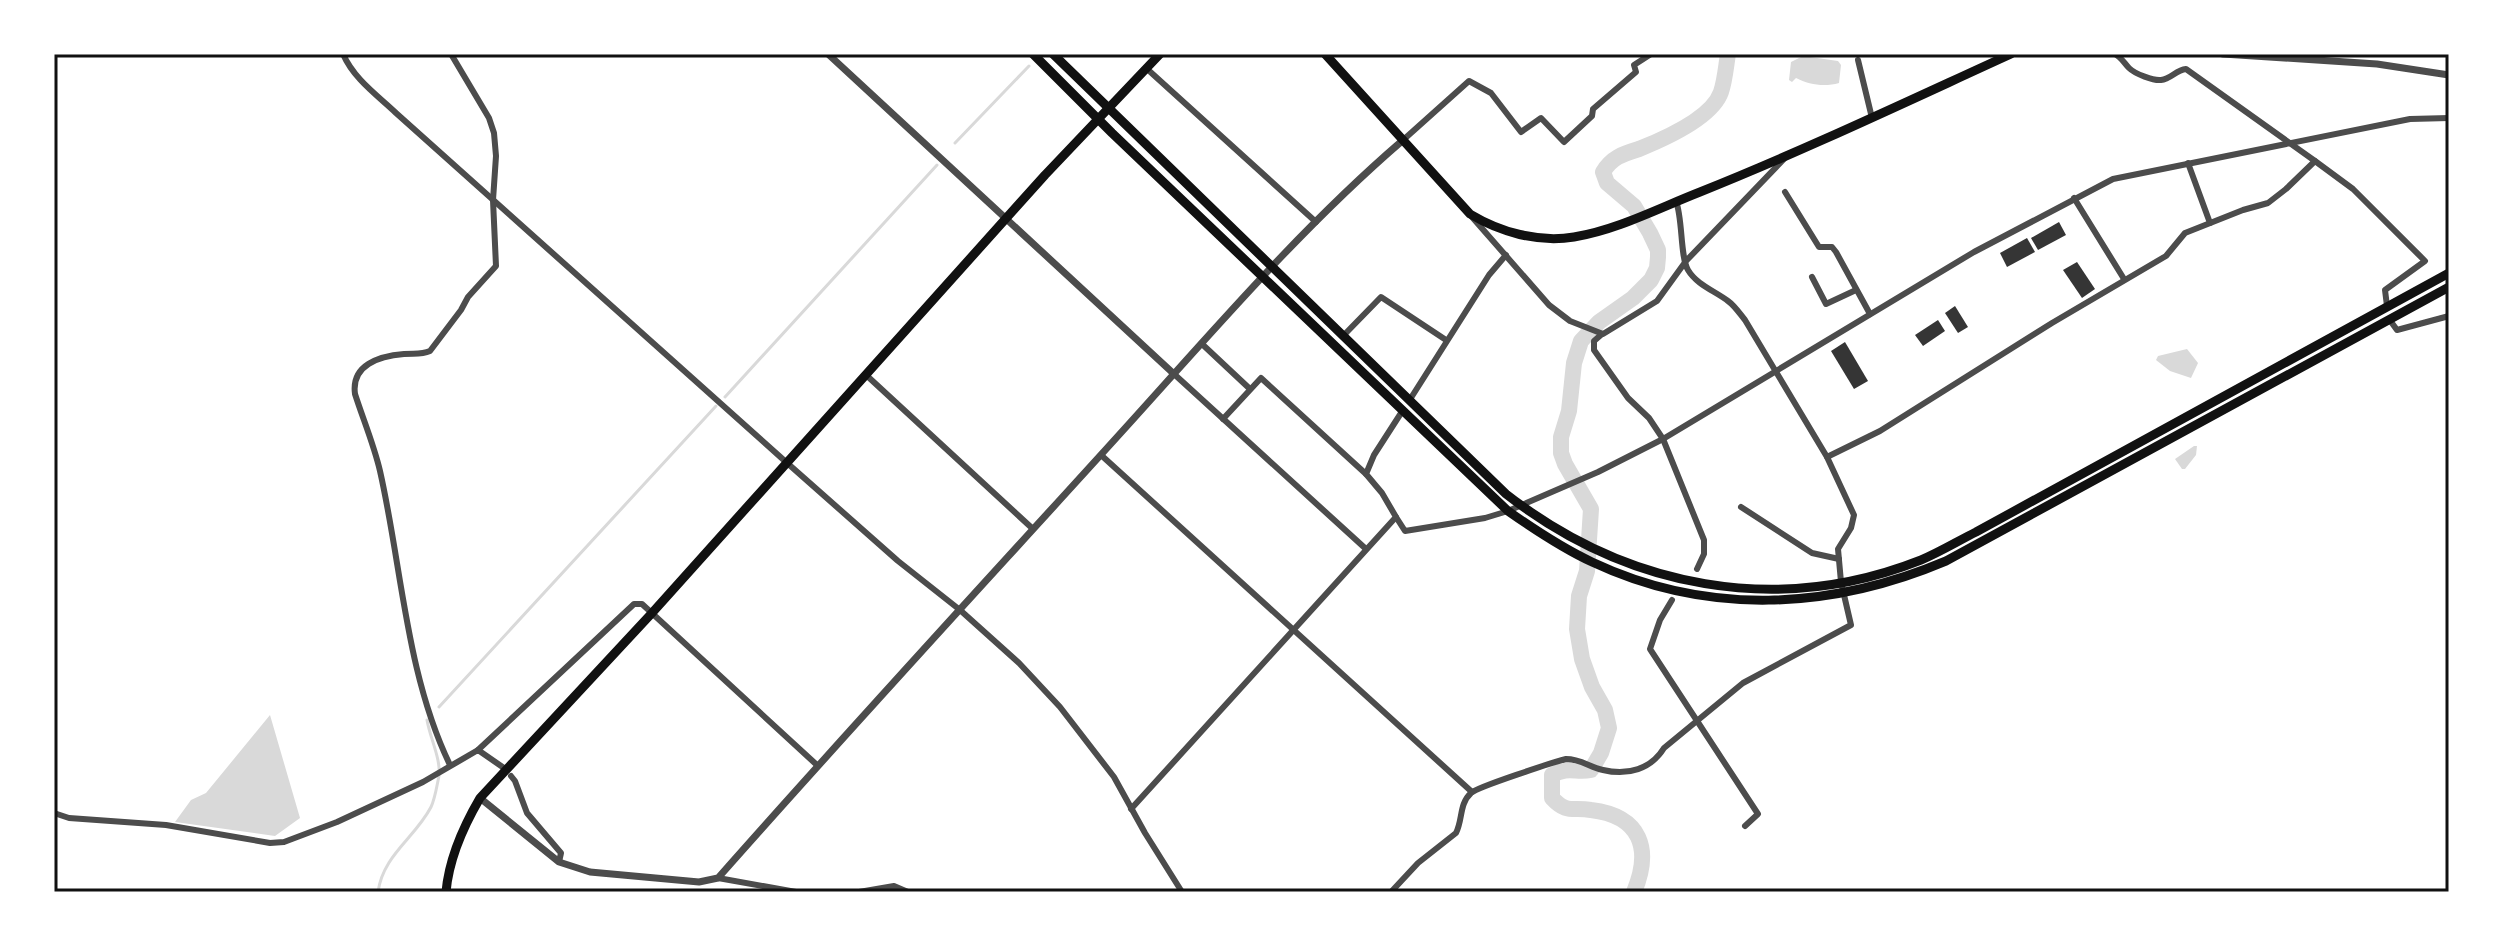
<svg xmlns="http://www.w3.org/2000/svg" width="2503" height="946" font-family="Figtree,sans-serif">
	<rect width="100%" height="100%" fill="#fff"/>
	<!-- water -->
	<g fill="#d9d9d9">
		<path d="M 1803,56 L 1838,61 L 1841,65 L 1839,83 C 1825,87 1809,85 1796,78 L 1792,82 L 1789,80 L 1791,62 Z"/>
		<path d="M 2187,349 L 2198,363 L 2191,378 L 2170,371 L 2156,360 L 2158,356 Z"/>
		<path d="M 2194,446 L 2197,446 L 2196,455 L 2185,469 L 2182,469 L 2175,459 Z"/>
		<path d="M 270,715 L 300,818 L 275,836 L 175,822 L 191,800 L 206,793 Z"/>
	</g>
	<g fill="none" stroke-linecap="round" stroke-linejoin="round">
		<!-- stream -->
		<g stroke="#d9d9d9" stroke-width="3">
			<path d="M 955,143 L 1029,66"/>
			<path d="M 725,397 L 937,165"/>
			<path d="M 439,707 L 716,406"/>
			<path d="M 378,892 C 383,855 415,838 431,807 C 435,799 437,785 439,776 C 441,759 430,738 427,720"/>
		</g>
		<!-- river -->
		<path stroke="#d9d9d9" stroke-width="16" d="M 1634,892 C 1652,849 1641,816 1591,810 C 1572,807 1567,814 1552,798 L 1552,775 C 1569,766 1575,773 1591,770 L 1601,753 L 1609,728 L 1605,710 L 1592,687 L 1582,659 L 1577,629 L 1579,596 L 1587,571 L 1591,509 L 1565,464 L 1561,453 L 1561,437 L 1569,411 L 1574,363 L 1581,341 L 1599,322 L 1633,298 L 1651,280 L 1657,268 L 1658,257 L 1658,250 L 1650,233 L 1634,206 L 1607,183 L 1603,172 C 1612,157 1623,154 1639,149 C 1664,139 1712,118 1721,92 C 1725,80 1726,66 1728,54"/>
	</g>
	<!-- building -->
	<g fill="#353535">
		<path d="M 2059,222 L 2066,235 L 2038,250 L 2031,238 Z"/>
		<path d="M 2027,238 L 2035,252 L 2007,267 L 2000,253 Z"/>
		<path d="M 2077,262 L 2095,289 L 2082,298 L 2063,270 Z"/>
		<path d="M 1955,306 L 1968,327 L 1958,333 L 1945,313 Z"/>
		<path d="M 1938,320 L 1945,331 L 1923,346 L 1915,335 Z"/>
		<path d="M 1845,342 L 1868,381 L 1854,389 L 1831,351 Z"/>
	</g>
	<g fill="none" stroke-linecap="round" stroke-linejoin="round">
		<!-- minor -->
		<g stroke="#4c4c4c" stroke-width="6">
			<path d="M 343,54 C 354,79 377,95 396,113 L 786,462 L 898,561 L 960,610 L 1019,663 L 1060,707 L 1114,777 L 1145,833 L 1182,892"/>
			<path d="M 1858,60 L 1872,118"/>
			<path d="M 1146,68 L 1316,222"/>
			<path d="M 1402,141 L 1469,81 L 1491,93 L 1521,132 L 1541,118 L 1564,142 L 1592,116 L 1593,109 L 1636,72 L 1634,65 L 1651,54"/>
			<path d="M 2315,161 L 2353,189 L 2425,261 L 2385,290 L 2387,306"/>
			<path d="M 2188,163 L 2210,223"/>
			<path d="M 1785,192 L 1819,247 L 1832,247 L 1836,252 L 1870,314"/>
			<path d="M 2074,198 L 2124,279"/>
			<path d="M 1676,201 C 1683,220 1680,257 1688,270 C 1697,285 1715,291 1728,301 C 1735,306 1740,314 1745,320 L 1827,457"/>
			<path d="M 1472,217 L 1549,305 L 1570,321 L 1603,334 L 1657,301 L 1686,261 L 1784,159"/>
			<path d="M 1812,277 L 1826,304 L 1856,290"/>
			<path d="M 2389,319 L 2397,330 L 2449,316"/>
			<path d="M 1602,334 L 1594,341 L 1594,350 L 1628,398 L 1649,418 L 1663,439 L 1704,540 L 1704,554 L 1697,569"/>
			<path d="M 1343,336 L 1381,297 L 1446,340"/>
			<path d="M 1202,344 L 1250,389"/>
			<path d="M 865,374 L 1033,529"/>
			<path d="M 1174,374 L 1366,549"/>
			<path d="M 1409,401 L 1489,275 L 1506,255"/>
			<path d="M 1223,419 L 1261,378 L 1366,474"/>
			<path d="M 1101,455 L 1472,792"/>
			<path d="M 1741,507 L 1812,553 L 1839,559"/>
			<path d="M 1396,517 L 1405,531 L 1485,518 L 1508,511 L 1598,472 L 1663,439 L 1974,252 L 2113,179 L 2410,119 L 2449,118"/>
			<path d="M 1672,600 L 1660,620 L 1650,649 L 1758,814 L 1745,826"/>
			<path d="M 478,750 L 634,604 L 642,604 L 818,766"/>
			<path d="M 450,765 C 406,674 402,568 380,471 C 374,445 363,419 355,394 C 351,365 379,356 404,354 C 414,353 421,355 430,351 L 461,310 L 468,297 L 496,266 L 493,200 L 496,156 L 494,133 L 489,118 L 451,54"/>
			<path d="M 511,776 L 515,781 L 527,813 L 561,853 L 559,862"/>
			<path d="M 1131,809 L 1396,517 L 1382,493 L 1366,474 L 1374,455 L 1403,410"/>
			<path d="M 54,813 L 69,818 L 166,825 L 270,843 L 284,842 L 337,822 L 423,782 L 478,750 L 504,768"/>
			<path d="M 718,878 L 796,892"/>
			<path d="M 859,892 L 894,886 L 908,892"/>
			<path d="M 1391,892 L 1418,863 L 1456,833 C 1463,819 1459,804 1471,793 C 1477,787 1554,762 1566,759 C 1581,759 1589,767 1603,770 C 1628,776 1651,769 1664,748 L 1743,683 L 1851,625 L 1841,582 L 1838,549 L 1851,528 L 1854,515 L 1827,457 L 1880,431 L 2052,323 L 2166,256 L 2185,233 L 2243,210 L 2268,203 L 2286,189 L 2315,161 L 2186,69 C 2176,70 2171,79 2161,80 C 2154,81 2135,74 2129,68 C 2124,63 2122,58 2115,54"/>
		</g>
		<!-- tertiary -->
		<g stroke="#4c4c4c" stroke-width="7">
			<path d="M 828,54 L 1174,374"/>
			<path d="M 2223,54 L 2377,64 L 2449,75"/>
			<path d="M 480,798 L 559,862 L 590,872 L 699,882 L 718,878 C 846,733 978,590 1108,447 C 1203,343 1295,233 1402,141"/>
		</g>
		<!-- primary -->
		<g stroke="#111" stroke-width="9">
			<path d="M 1325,54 L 1470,214 C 1500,232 1538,243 1574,237 C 1617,230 1659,208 1700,192 C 1805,150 1908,101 2011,54"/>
			<path d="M 446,892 C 449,858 463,827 480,798 L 652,613 L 1045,175 L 1160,54"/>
		</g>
		<!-- trunk -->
		<g stroke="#111" stroke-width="9">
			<path d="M 1033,54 L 1112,133 L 1508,511 C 1535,530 1562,548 1592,562 C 1707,616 1830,610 1946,561 L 2449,287"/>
			<path d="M 1053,54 L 1506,494 C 1627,588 1777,617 1921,560 C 1940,552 1958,541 1976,532 L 2449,273"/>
		</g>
	</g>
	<!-- border -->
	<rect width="2503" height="946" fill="none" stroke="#ffffff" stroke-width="112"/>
	<rect x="56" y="56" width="2391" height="834" fill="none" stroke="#111" stroke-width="3"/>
</svg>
